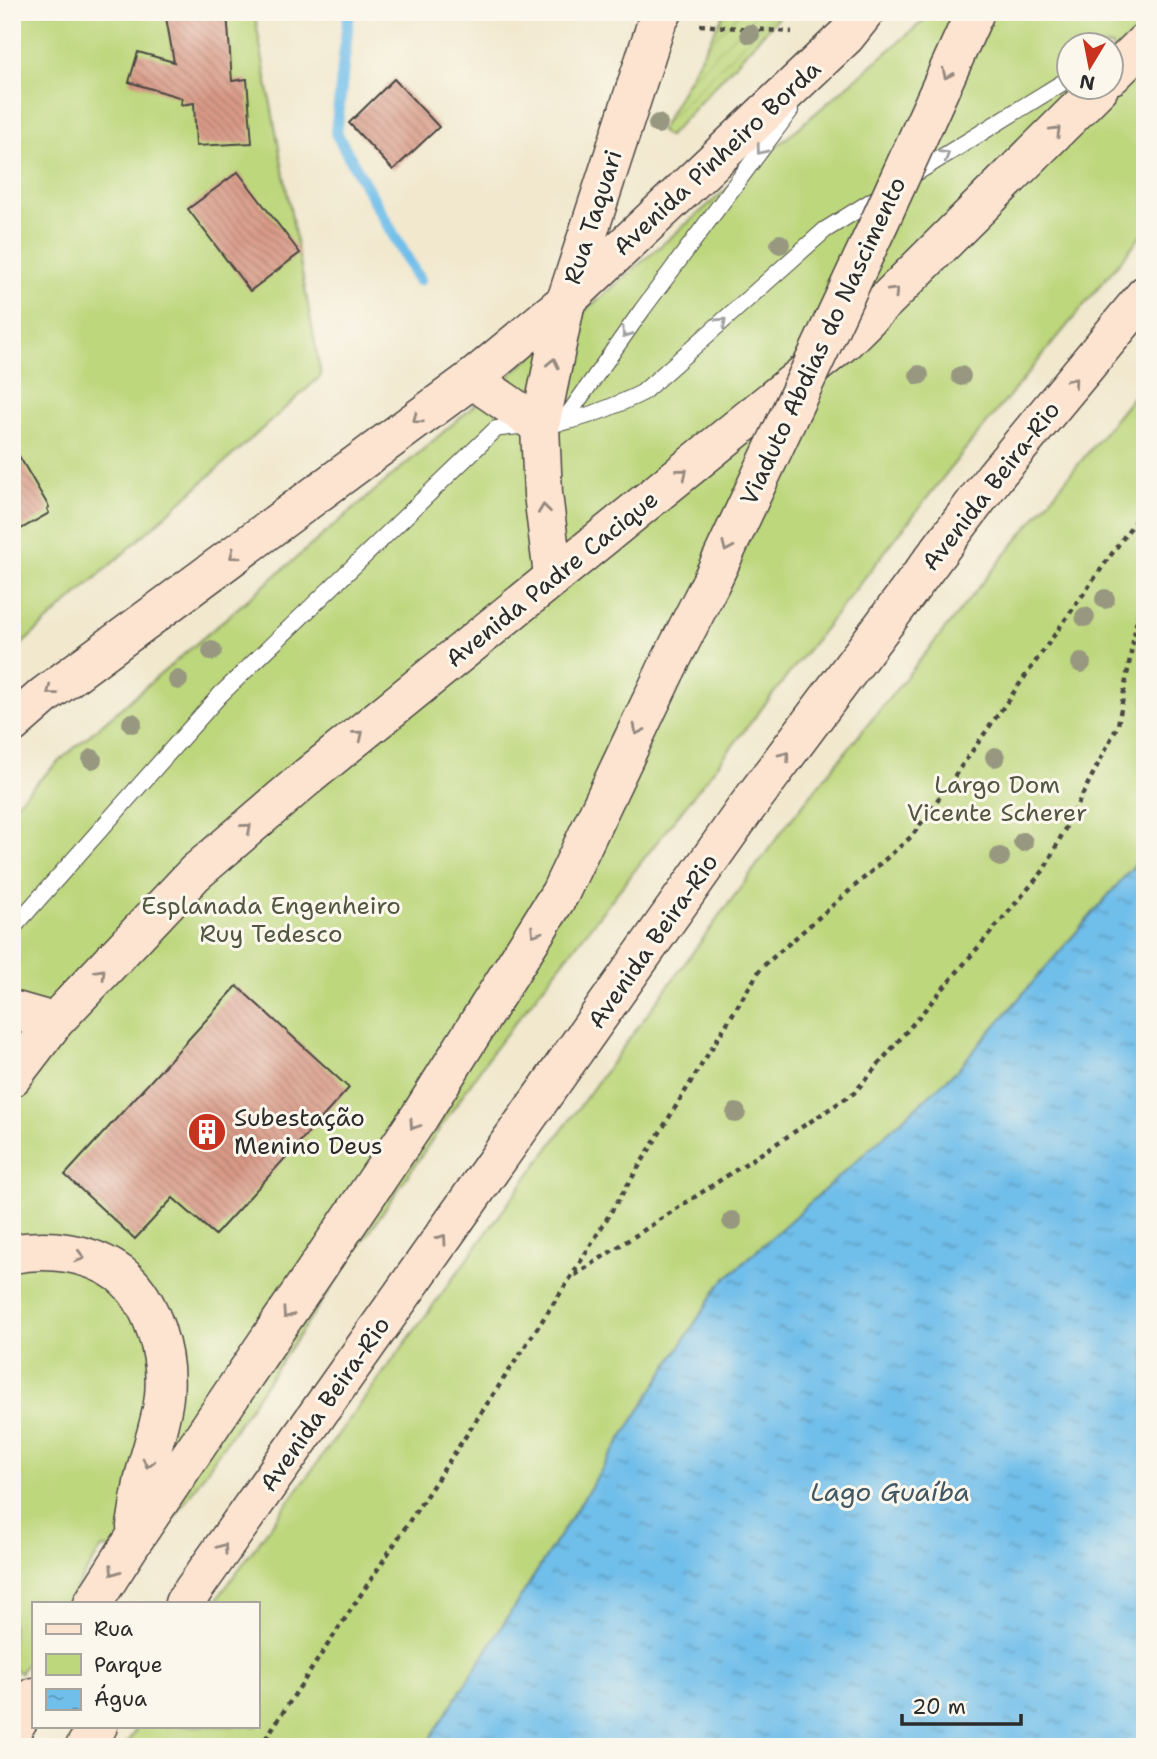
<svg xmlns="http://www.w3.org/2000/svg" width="1157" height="1759" font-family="'Shantell Sans',sans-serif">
	<defs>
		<pattern id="garden-furrows" width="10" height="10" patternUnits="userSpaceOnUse" patternTransform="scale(1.75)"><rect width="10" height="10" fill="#bdd77d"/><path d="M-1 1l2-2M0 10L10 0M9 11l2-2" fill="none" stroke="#a3b96c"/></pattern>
		<pattern id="water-ripples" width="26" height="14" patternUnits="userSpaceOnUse" patternTransform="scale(1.75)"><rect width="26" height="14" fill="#70beea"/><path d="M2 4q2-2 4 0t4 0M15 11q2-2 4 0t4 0" fill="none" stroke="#5c9bbe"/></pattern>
		<pattern id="building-back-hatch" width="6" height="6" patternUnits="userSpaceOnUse" patternTransform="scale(1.75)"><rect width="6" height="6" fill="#d99a87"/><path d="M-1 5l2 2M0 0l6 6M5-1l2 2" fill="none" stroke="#b07e6f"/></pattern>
	</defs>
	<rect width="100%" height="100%" fill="#fbf7ec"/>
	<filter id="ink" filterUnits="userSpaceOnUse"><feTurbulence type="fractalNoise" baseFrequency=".0143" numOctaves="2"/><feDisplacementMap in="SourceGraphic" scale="14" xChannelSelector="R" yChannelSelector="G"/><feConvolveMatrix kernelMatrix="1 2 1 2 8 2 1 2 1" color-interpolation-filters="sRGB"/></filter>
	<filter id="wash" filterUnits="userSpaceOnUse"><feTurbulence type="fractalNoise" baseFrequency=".00686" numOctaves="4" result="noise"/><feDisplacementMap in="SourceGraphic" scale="28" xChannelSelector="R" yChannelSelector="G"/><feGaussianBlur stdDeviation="1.57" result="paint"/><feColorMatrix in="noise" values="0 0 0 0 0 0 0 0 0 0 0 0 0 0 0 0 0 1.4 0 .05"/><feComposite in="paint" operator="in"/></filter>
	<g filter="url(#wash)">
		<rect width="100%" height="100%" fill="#f1e8ce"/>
		<!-- park -->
		<g fill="#bdd77d" stroke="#748154" stroke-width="2" fill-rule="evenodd">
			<path d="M 12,12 L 254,12 L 321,376 L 12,653 Z"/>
			<path d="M 931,12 L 1145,12 L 1145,231 L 964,451 L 492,1052 L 151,1552 L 102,1548 L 66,1603 L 33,1603 L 33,1654 L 20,1673 L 12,1668 L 12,807 L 58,762 L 921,23 ZM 1070,46 L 1112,46 L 1112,88 L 1070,88 Z"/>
			<path d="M 1145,382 L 1145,853 L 957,1070 L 720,1284 L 425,1747 L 125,1747 L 138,1726 L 257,1726 L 257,1603 L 215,1603 L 220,1595 L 788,823 Z"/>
		</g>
		<!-- garden -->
		<path fill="url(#garden-furrows)" stroke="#748154" stroke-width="2" d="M 725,12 L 783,12 L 668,137 L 660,131 Z"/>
		<!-- water -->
		<path fill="url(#water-ripples)" stroke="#4e748a" stroke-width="2" d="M 1145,853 L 1145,1747 L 425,1747 L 720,1284 L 957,1070 Z"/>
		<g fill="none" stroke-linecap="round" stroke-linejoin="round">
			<!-- stream -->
			<path stroke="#70beea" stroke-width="12" d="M 349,12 L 336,133 L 419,280"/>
		</g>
		<g id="blocks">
			<!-- building -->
			<g fill="url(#building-back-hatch)">
				<path d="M 165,12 L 227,12 L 232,81 L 247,79 L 252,143 L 196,146 L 194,103 L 181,105 L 182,98 L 129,82 L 138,52 L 174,62 Z"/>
				<path d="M 394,79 L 439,127 L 393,170 L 349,123 Z"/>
				<path d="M 238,172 L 300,253 L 250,291 L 188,209 Z"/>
				<path d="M 12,444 L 49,507 L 47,509 L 49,513 L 12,534 Z"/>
				<path d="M 237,986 L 349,1088 L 215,1235 L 173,1198 L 135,1239 L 65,1175 Z"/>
			</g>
		</g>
	</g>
	<g filter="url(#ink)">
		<use href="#blocks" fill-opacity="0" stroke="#494743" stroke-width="2"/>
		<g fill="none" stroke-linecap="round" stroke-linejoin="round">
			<!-- lane casing -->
			<g stroke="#494743" stroke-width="18">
				<g id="lane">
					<path d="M 908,178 L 1070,78"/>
					<path d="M 563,422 L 642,310 L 790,111"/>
					<path d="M 12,929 L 220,695 L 496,429 C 518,424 540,427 563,422 C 590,417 617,405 642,393 L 825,230 L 883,194"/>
				</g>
			</g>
			<!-- secondary casing -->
			<g stroke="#494743" stroke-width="41">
				<g id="secondary">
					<path d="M 1112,75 L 1145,42"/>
					<path d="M 472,379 L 540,426"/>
					<path d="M 553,576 L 543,494 L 540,426 L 566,301 L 657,22 L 663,12"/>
					<path d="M 12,724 L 45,695 L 472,379 L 566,301 L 846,36 L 865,12"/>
					<path d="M 12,1010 L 54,1022"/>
					<path d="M 12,1077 L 54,1022 L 195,873 L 306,778 L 846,340 L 1099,88"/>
					<path d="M 12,1254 C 48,1247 90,1252 120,1274 C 153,1300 168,1356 164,1396 C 162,1419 151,1450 145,1474 C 141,1491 139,1509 136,1526"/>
					<path d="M 93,1603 L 134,1539 L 420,1116 L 560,893 L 667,668"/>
					<path d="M 184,1603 L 744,811 L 995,476 L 1145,295"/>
					<path d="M 12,1730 L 33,1697"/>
					<path d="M 85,1747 L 98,1726"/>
				</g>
			</g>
			<!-- path -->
			<g stroke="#494743" stroke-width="4.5" stroke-dasharray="5 5" stroke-linecap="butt">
				<path d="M 700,25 L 792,32"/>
				<path d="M 575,1275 L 854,1093 L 1044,870 L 1118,725 L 1145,575"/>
				<path d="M 260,1747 L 571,1277 L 761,968 L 912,836 L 1145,507"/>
			</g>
			<!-- lane -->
			<use href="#lane" stroke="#fff" stroke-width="16"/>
			<!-- secondary -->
			<use href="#secondary" stroke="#fde4d1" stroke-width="38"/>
			<!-- secondary-bridge casing -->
			<g stroke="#494743" stroke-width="41" stroke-linecap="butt">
				<path id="secondary-bridge" d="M 667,668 L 711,582 L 881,219 L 975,12"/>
			</g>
			<!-- secondary-bridge -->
			<use href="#secondary-bridge" stroke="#fde4d1" stroke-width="38"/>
		</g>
		<!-- trees -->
		<g fill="#989880">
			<circle cx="750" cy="34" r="10"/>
			<circle cx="658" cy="124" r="10"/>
			<circle cx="780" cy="244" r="10"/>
			<circle cx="919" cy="375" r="10"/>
			<circle cx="961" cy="376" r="10"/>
			<circle cx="1105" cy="599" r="10"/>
			<circle cx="1085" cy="617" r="10"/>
			<circle cx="212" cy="651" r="10"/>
			<circle cx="1081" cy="663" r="10"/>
			<circle cx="178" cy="680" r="10"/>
			<circle cx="132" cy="723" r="10"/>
			<circle cx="995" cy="757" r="10"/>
			<circle cx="92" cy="759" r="10"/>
			<circle cx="1023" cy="842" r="10"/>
			<circle cx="1000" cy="857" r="10"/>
			<circle cx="736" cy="1113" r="10"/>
			<circle cx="732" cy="1221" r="10"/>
		</g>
		<!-- one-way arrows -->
		<defs><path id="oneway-chevron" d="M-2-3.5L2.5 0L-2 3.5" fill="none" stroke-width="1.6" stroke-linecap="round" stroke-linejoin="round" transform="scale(1.75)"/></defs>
		<g stroke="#94887e">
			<use href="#oneway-chevron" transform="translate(947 74) rotate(115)"/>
			<use href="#oneway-chevron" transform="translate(1056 131) rotate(-45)"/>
			<use href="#oneway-chevron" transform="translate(894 292) rotate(-45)"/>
			<use href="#oneway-chevron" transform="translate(553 363) rotate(-78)"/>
			<use href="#oneway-chevron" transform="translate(1073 382) rotate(-50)"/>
			<use href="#oneway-chevron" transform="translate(417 419) rotate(143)"/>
			<use href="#oneway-chevron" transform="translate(683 473) rotate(-39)"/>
			<use href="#oneway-chevron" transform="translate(544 509) rotate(-97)"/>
			<use href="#oneway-chevron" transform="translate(727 547) rotate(114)"/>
			<use href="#oneway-chevron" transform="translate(234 555) rotate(143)"/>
			<use href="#oneway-chevron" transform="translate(51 691) rotate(142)"/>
			<use href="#oneway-chevron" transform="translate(638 730) rotate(116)"/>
			<use href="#oneway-chevron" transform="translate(359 735) rotate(-39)"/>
			<use href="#oneway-chevron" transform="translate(785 756) rotate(-53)"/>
			<use href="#oneway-chevron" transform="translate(247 828) rotate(-40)"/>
			<use href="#oneway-chevron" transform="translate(535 932) rotate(122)"/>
			<use href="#oneway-chevron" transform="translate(101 973) rotate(-47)"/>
			<use href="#oneway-chevron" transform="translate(414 1125) rotate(124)"/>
			<use href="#oneway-chevron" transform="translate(442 1239) rotate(-55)"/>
			<use href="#oneway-chevron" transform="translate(80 1257) rotate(16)"/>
			<use href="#oneway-chevron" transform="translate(287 1314) rotate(124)"/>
			<use href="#oneway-chevron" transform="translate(148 1463) rotate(104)"/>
			<use href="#oneway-chevron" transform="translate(223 1548) rotate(-55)"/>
			<use href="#oneway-chevron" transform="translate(114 1571) rotate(123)"/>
		</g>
		<g stroke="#a0a0a0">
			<use href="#oneway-chevron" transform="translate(761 150) rotate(127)"/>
			<use href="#oneway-chevron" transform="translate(945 155) rotate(-32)"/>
			<use href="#oneway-chevron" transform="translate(722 322) rotate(-42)"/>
			<use href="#oneway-chevron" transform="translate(626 333) rotate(125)"/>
		</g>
	</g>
	<!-- icons -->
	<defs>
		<g id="building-disc" transform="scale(2.0125)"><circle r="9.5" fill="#c8321e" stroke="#fbf7ec"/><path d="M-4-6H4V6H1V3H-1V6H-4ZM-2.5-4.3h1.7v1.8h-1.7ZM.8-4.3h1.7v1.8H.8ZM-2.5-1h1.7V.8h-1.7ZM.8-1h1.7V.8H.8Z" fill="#fff"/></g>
	</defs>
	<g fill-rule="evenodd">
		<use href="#building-disc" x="207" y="1132"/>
	</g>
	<g text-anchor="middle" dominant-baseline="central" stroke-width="6" stroke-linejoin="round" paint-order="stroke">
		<!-- street labels -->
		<g font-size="24" fill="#2b2b2b" stroke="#fbf7ec">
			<text transform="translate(717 158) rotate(-43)">Avenida Pinheiro Borda</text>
			<text transform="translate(593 217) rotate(-72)">Rua Taquari</text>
			<text transform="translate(823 341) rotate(-65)">Viaduto Abdias do Nascimento</text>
			<text transform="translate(991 486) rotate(-52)">Avenida Beira-Rio</text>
			<text transform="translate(552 579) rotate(-39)">Avenida Padre Cacique</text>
			<text transform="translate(653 941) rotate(-55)">Avenida Beira-Rio</text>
			<text transform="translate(325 1404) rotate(-55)">Avenida Beira-Rio</text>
		</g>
		<!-- park labels -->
		<g font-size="24" fill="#505640" stroke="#fbf7ec">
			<text x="997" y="785">Largo Dom<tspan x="997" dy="28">Vicente Scherer</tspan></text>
			<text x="271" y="906">Esplanada Engenheiro<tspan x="271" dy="28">Ruy Tedesco</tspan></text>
		</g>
		<!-- poi labels -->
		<g font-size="24" fill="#2b2b2b" stroke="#fbf7ec" text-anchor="start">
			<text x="234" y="1118">Subestação<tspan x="234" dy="28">Menino Deus</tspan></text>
		</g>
		<!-- water labels -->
		<g font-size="26" font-style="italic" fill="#405764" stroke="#fbf7ec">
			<text x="890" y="1491">Lago Guaíba</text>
		</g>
	</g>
	<!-- margin -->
	<rect width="1157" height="1759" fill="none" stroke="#fbf7ec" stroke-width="42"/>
	<!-- legend -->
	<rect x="32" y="1602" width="228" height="126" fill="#fbf7ec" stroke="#a8a59f" stroke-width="2"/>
	<rect x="46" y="1624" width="35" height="10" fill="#fde4d1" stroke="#a8a59f" stroke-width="2"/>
	<text x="94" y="1636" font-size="21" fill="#2b2b2b">Rua</text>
	<rect x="46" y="1654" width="35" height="21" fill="#bdd77d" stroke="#a8a59f" stroke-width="2"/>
	<text x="94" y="1672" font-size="21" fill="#2b2b2b">Parque</text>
	<rect x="46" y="1689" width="35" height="21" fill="url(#water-ripples)" stroke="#a8a59f" stroke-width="2"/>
	<text x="94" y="1706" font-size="21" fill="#2b2b2b">Água</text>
	<!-- north arrow -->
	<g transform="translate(1090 66) rotate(190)"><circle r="33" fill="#fbf7ec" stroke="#a8a59f" stroke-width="2"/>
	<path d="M0-5L12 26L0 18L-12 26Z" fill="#c8321e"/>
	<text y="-10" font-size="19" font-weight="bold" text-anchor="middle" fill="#2b2b2b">N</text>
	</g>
	<!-- scale -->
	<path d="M902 1714v10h119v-10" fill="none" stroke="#2b2b2b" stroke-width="3.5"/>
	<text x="912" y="1714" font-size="21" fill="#2b2b2b" stroke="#fbf7ec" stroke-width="5" paint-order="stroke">20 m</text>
</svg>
